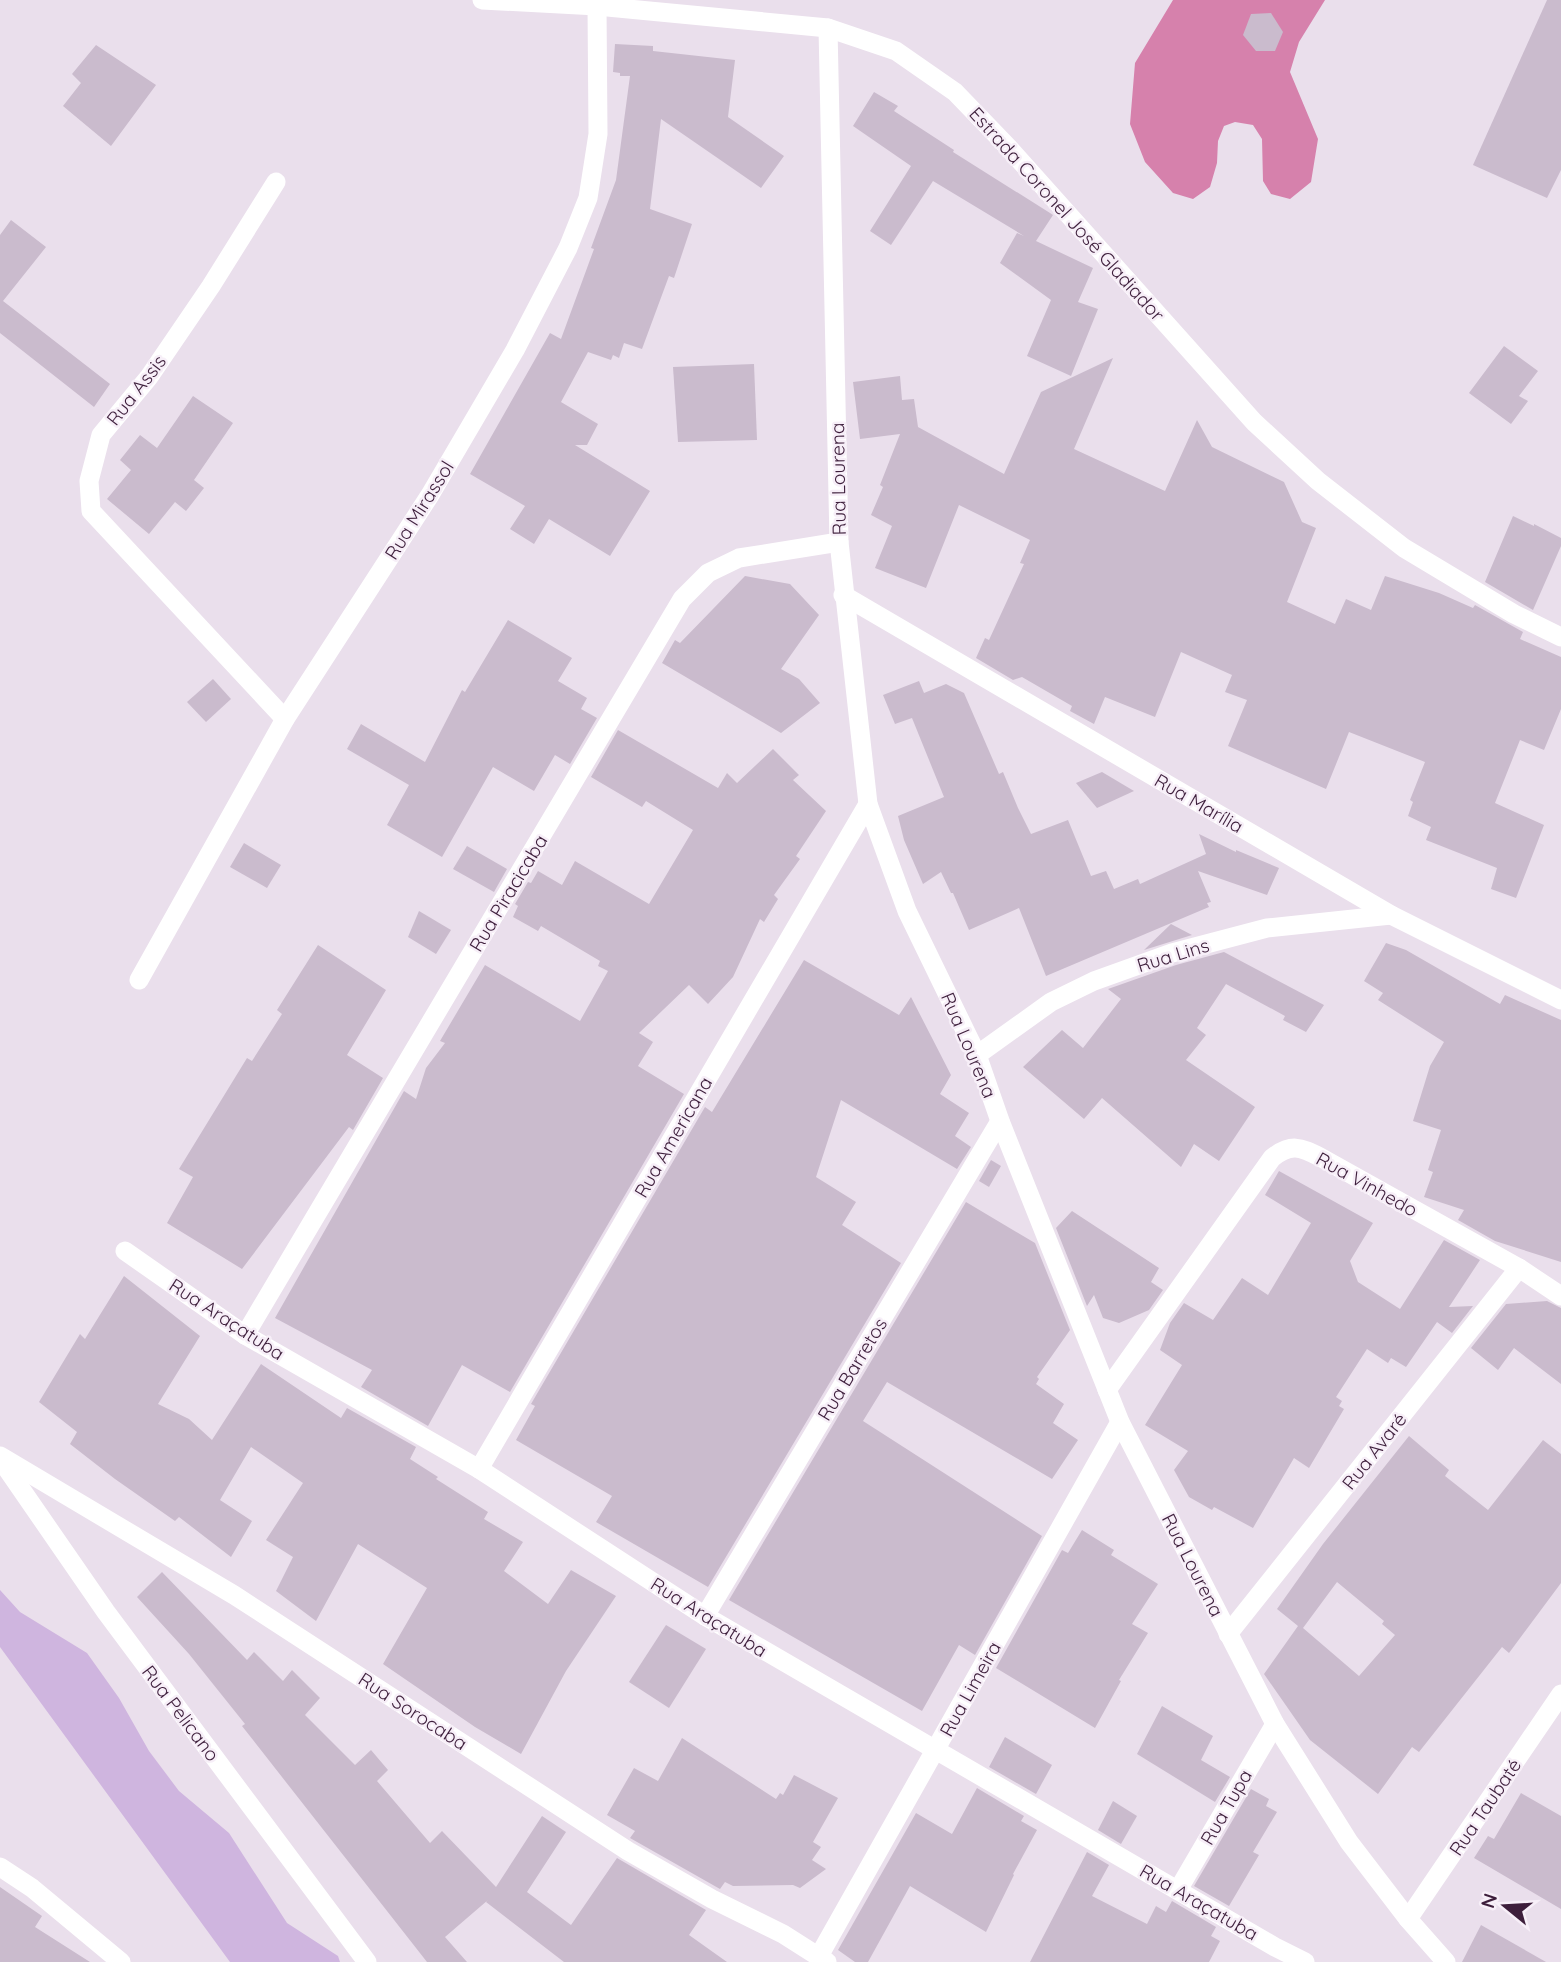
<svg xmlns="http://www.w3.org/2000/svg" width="1561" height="1962" font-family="Quicksand,sans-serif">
	<rect width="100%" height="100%" fill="#eadfec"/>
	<!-- green -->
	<path fill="#cfb5df" d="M 0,1590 L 20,1612 L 87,1653 L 119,1698 L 149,1751 L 179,1791 L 229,1833 L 287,1923 L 338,1956 L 340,1962 L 230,1962 L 0,1647 Z"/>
	<!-- water -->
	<path fill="#d681ac" d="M 1173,0 L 1325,0 L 1299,42 L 1290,72 L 1318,139 L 1311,182 L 1290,199 L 1271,194 L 1263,181 L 1262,139 L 1253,125 L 1235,122 L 1224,126 L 1218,141 L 1217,163 L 1210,187 L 1193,199 L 1173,193 L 1145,162 L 1130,124 L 1135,63 Z"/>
	<!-- building -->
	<g fill="#cabbcd" fill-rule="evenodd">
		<path d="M 1547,0 L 1561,0 L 1561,170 L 1547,198 L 1473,165 Z"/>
		<path d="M 1271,13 L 1283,32 L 1275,51 L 1256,51 L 1243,35 L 1251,14 Z"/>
		<path d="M 615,44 L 653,46 L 653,51 L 735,60 L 728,117 L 784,156 L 761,188 L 661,119 L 650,209 L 692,224 L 674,278 L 669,276 L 642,349 L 624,343 L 619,358 L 613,355 L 611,360 L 588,352 L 561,402 L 598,424 L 587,445 L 575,445 L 650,491 L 610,556 L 549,519 L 534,544 L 510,529 L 525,506 L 470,474 L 550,333 L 561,339 L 594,249 L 591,248 L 616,180 L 630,76 L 620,76 L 620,73 L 613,72 Z"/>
		<path d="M 96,45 L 156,85 L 111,146 L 63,106 L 81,83 L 72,74 Z"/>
		<path d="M 874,92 L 898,106 L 894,111 L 954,150 L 953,152 L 1050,213 L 1053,215 L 1036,241 L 1093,268 L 1078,302 L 1098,309 L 1071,376 L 1027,356 L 1051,300 L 1000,263 L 1017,233 L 1024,236 L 933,181 L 891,245 L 870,231 L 911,166 L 853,126 Z"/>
		<path d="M 11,220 L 46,247 L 3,301 L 110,384 L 94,407 L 0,333 L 0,235 Z"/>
		<path d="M 1504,346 L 1538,371 L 1519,396 L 1528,401 L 1511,424 L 1469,393 Z"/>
		<path d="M 1113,358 L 1074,449 L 1165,491 L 1197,420 L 1212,447 L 1284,482 L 1302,522 L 1316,528 L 1287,602 L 1335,624 L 1346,599 L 1371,610 L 1385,576 L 1439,593 L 1473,608 L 1475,605 L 1523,632 L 1520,639 L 1561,657 L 1561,709 L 1544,750 L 1520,740 L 1495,803 L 1544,825 L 1516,898 L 1491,889 L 1497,868 L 1426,840 L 1431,827 L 1408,816 L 1413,802 L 1410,800 L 1425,762 L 1349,732 L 1326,789 L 1228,746 L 1247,700 L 1225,692 L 1232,675 L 1181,652 L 1155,717 L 1105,697 L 1094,724 L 1070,711 L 1072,706 L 1022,677 L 1013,680 L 976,658 L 985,638 L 989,640 L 1024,564 L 1020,563 L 1030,540 L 959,505 L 926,588 L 875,568 L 892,526 L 871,515 L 883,487 L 880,485 L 900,434 L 860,439 L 853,382 L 900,376 L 902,400 L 914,399 L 918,427 L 1004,474 L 1041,392 Z"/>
		<path d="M 754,364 L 757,440 L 678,442 L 673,367 Z"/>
		<path d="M 193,396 L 233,423 L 194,480 L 204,488 L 186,511 L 175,502 L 149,534 L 107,499 L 131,470 L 120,460 L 140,435 L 157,448 Z"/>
		<path d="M 1513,516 L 1534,526 L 1534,524 L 1561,538 L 1561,546 L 1533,610 L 1485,582 Z"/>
		<path d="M 745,576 L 790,584 L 819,615 L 781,669 L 799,679 L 820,703 L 781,733 L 662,663 L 675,640 L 680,643 Z"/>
		<path d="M 508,620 L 572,658 L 558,681 L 587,698 L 581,709 L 597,718 L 570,764 L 555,755 L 534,791 L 493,767 L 442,857 L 387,825 L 409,785 L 347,749 L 361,724 L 425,762 L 462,690 L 465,692 Z"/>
		<path d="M 213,679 L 231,699 L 206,722 L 187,702 Z"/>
		<path d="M 919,681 L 924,693 L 946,684 L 964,693 L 999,774 L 1003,772 L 1018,808 L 1031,834 L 1068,820 L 1091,876 L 1106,871 L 1114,889 L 1138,879 L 1140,884 L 1206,854 L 1199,834 L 1236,852 L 1236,850 L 1279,868 L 1267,895 L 1198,871 L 1211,902 L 1207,903 L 1209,907 L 1046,976 L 1019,908 L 969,930 L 953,893 L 951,893 L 941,872 L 923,884 L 904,840 L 898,816 L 944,797 L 912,718 L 895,724 L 883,695 Z"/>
		<path d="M 618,730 L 718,788 L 727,773 L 737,783 L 773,749 L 799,775 L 793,780 L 826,811 L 796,856 L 800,859 L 774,895 L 778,899 L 764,922 L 760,919 L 733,977 L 708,1004 L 689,985 L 639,1033 L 653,1042 L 638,1066 L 684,1094 L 510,1392 L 462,1365 L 428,1426 L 361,1387 L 372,1370 L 275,1318 L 404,1091 L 416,1099 L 426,1068 L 445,1043 L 440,1041 L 485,965 L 580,1021 L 608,971 L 598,966 L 600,961 L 541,926 L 538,931 L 513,917 L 518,906 L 515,904 L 528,882 L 531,883 L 538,871 L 562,885 L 575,861 L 649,904 L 693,830 L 646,801 L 642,807 L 591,777 Z"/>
		<path d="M 1102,772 L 1134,791 L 1097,808 L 1076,783 Z"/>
		<path d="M 244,843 L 281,865 L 267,888 L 230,867 Z"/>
		<path d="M 467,846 L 507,869 L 494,892 L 453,869 Z"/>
		<path d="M 419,911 L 451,930 L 436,954 L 408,937 Z"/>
		<path d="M 1171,924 L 1192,935 L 1144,950 Z"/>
		<path d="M 1386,943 L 1406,950 L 1500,1004 L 1505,995 L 1561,1020 L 1561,1262 L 1495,1241 L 1458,1220 L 1464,1210 L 1424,1197 L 1433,1172 L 1428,1170 L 1441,1130 L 1413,1121 L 1430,1066 L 1444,1042 L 1378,1000 L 1383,993 L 1364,981 Z"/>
		<path d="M 318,945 L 386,990 L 347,1055 L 383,1078 L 353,1130 L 349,1127 L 242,1269 L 167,1223 L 193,1177 L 179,1169 L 247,1058 L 252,1061 L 282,1014 L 277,1010 Z"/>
		<path d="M 1224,952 L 1324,1005 L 1306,1032 L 1283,1020 L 1285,1016 L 1226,984 L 1197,1028 L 1206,1035 L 1186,1060 L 1255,1107 L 1219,1161 L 1194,1144 L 1181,1167 L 1102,1098 L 1084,1119 L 1023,1067 L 1062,1030 L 1083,1048 L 1121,999 L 1108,989 L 1176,965 Z"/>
		<path d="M 804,960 L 899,1015 L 911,997 L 951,1075 L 940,1094 L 969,1113 L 955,1136 L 971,1147 L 957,1169 L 841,1100 L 816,1177 L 856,1202 L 842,1225 L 901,1263 L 708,1587 L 596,1522 L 612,1496 L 516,1440 L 535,1406 L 531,1404 L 705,1107 L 712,1112 Z"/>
		<path d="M 991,1160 L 1001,1166 L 989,1187 L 979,1181 Z"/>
		<path d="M 1279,1171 L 1373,1223 L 1350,1261 L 1358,1282 L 1400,1309 L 1444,1240 L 1480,1260 L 1449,1307 L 1473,1306 L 1452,1333 L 1437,1322 L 1406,1367 L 1391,1358 L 1388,1363 L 1367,1349 L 1336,1397 L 1342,1401 L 1339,1406 L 1344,1409 L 1309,1468 L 1294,1458 L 1253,1528 L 1214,1507 L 1212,1510 L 1189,1497 L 1174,1470 L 1188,1451 L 1145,1425 L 1182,1365 L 1160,1350 L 1170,1323 L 1184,1303 L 1213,1320 L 1242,1278 L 1268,1295 L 1311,1223 L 1265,1195 Z"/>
		<path d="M 966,1202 L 1035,1243 L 1070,1330 L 1037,1377 L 1039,1379 L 1036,1384 L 1064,1404 L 1053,1423 L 1078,1440 L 1052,1479 L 887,1382 L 863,1421 L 1042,1536 L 975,1655 L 959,1645 L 922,1711 L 729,1600 Z"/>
		<path d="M 1072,1211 L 1159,1268 L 1151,1282 L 1163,1290 L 1149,1310 L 1119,1323 L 1103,1318 L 1094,1295 L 1087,1306 L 1056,1228 Z"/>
		<path d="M 124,1276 L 200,1336 L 158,1404 L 189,1419 L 212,1440 L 261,1364 L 341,1418 L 347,1408 L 416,1447 L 410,1459 L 438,1477 L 436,1479 L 488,1512 L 484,1519 L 523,1542 L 504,1571 L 548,1604 L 571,1570 L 616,1596 L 566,1671 L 521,1754 L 475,1727 L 383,1664 L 427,1588 L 358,1544 L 316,1621 L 276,1591 L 293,1557 L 266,1540 L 303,1483 L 251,1447 L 220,1500 L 252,1521 L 231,1557 L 179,1517 L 175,1521 L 115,1479 L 70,1444 L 77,1432 L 39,1402 L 80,1334 L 85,1339 Z"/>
		<path d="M 1547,1301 L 1561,1308 L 1561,1384 L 1514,1348 L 1498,1370 L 1471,1348 L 1506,1304 Z"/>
		<path d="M 1409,1436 L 1449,1470 L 1445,1476 L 1488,1510 L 1543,1440 L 1561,1454 L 1561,1583 L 1509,1653 L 1502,1647 L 1419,1752 L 1412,1747 L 1378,1794 L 1310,1740 L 1264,1674 L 1298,1626 L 1277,1609 L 1323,1544 ZM 1337,1582 L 1384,1621 L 1382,1624 L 1395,1635 L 1359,1676 L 1303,1628 Z"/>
		<path d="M 1082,1530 L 1114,1550 L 1111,1555 L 1158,1584 L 1132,1624 L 1148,1633 L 1119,1680 L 1121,1681 L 1095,1728 L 996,1668 L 1062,1550 L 1068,1553 Z"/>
		<path d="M 162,1572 L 247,1660 L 254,1652 L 283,1681 L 292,1670 L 320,1698 L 305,1715 L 355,1765 L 371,1750 L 388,1770 L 377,1781 L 430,1843 L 442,1831 L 496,1887 L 542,1816 L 566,1832 L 527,1892 L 571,1925 L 617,1858 L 706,1910 L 689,1935 L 727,1962 L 564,1962 L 486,1902 L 488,1900 L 445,1937 L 467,1962 L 427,1962 L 242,1726 L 245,1724 L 189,1654 L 137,1597 Z"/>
		<path d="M 666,1625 L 706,1649 L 669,1708 L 629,1682 Z"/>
		<path d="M 1162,1706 L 1213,1736 L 1201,1760 L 1230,1777 L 1215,1802 L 1137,1754 Z"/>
		<path d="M 1005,1737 L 1052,1765 L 1036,1794 L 989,1767 Z"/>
		<path d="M 682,1738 L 776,1799 L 780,1793 L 783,1795 L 794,1775 L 838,1798 L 813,1842 L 821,1847 L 812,1860 L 826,1869 L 800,1888 L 793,1885 L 733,1886 L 725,1882 L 720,1889 L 630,1838 L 635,1831 L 607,1815 L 634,1768 L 658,1781 Z"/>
		<path d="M 977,1788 L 1024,1816 L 1021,1821 L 1037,1830 L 1013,1874 L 1014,1875 L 986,1932 L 910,1886 L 868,1962 L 855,1962 L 838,1950 L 916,1813 L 952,1834 Z"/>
		<path d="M 1251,1789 L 1269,1799 L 1266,1806 L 1277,1812 L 1253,1852 L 1259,1855 L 1229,1906 L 1194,1886 Z"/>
		<path d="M 1521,1793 L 1561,1816 L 1561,1909 L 1474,1858 L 1488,1836 L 1494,1839 Z"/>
		<path d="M 1113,1801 L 1137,1816 L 1121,1844 L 1098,1830 Z"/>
		<path d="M 1087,1852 L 1109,1865 L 1092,1896 L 1147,1924 L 1156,1906 L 1166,1912 L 1172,1901 L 1216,1927 L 1211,1936 L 1220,1941 L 1209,1962 L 1030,1962 Z"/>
		<path d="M 0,1887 L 42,1916 L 35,1927 L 90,1962 L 0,1962 Z"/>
		<path d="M 1481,1925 L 1546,1962 L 1462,1962 Z"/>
	</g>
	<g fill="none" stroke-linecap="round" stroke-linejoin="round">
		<!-- minor -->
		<g stroke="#fff" stroke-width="19">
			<path d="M 482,0 L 597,6 L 828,28 L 896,51 L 955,92 L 1007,146 L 1254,422 L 1318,481 L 1404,548 L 1514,614 L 1561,637"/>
			<path d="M 828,28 L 839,542 L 868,804 L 907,911 L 977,1055 L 1000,1121 L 1120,1422 L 1275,1724 L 1349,1842 L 1408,1919 L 1446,1962"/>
			<path d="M 276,182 L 211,286 L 149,377 L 101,435 L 89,481 L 91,511 L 285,719"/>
			<path d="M 843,595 L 1391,915 L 1561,1000"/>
			<path d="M 139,980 L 285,719 L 430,495 L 515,350 L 568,248 L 588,198 L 598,134 L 597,6"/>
			<path d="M 977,1055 L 1051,1002 L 1094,981 L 1172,953 L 1267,928 L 1391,915"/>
			<path d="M 125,1251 L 245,1335 L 479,1469 L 705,1616 L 1275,1947 L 1305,1962"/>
			<path d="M 245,1335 L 682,599 L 708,573 L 739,558 L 839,542"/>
			<path d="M 1107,1390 L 1272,1158 C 1291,1143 1300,1147 1320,1157 L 1519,1268 L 1561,1296"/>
			<path d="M 0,1456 L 234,1595 L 628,1851 L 712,1899 L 783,1934 L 827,1962"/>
			<path d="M 1,1460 L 106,1612 L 367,1962"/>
			<path d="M 479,1469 L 868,804"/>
			<path d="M 705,1616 L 1000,1121"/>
			<path d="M 1228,1634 L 1519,1268"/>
			<path d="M 0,1867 L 32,1888 L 121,1962"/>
			<path d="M 1178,1890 L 1275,1724"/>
			<path d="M 1408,1919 L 1561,1694"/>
			<path d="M 819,1956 L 1120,1422"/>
		</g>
	</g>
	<g text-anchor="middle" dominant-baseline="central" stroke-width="5" stroke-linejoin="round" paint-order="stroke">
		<!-- street labels -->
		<g font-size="19" fill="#3d1e3b" stroke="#f7eff8">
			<text transform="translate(1067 214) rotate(48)">Estrada Coronel José Gladiador</text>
			<text transform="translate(136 390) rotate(-52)">Rua Assis</text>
			<text transform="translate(838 479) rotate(-91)">Rua Lourena</text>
			<text transform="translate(419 510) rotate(-58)">Rua Mirassol</text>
			<text transform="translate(1199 803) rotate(30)">Rua Marília</text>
			<text transform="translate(508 893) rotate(-59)">Rua Piracicaba</text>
			<text transform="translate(1173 955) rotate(-17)">Rua Lins</text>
			<text transform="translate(969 1045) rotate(67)">Rua Lourena</text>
			<text transform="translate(673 1137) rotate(-60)">Rua Americana</text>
			<text transform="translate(1367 1184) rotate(29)">Rua Vinhedo</text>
			<text transform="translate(227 1319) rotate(33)">Rua Araçatuba</text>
			<text transform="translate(852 1369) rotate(-59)">Rua Barretos</text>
			<text transform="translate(1374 1451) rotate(-52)">Rua Avaré</text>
			<text transform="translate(1193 1565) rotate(63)">Rua Lourena</text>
			<text transform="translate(709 1617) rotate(32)">Rua Araçatuba</text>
			<text transform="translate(970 1689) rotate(-61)">Rua Limeira</text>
			<text transform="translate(413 1711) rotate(33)">Rua Sorocaba</text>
			<text transform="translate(181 1713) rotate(53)">Rua Pelicano</text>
			<text transform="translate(1226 1807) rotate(-60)">Rua Tupa</text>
			<text transform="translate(1485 1807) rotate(-56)">Rua Taubaté</text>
			<text transform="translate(1199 1902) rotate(30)">Rua Araçatuba</text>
		</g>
	</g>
	<!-- north arrow -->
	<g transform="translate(1505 1906) rotate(288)" stroke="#f7eff8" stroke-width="5" paint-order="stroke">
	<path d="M0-5L12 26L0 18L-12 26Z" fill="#3d1e3b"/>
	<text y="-10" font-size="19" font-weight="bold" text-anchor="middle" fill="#3d1e3b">N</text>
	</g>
</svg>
